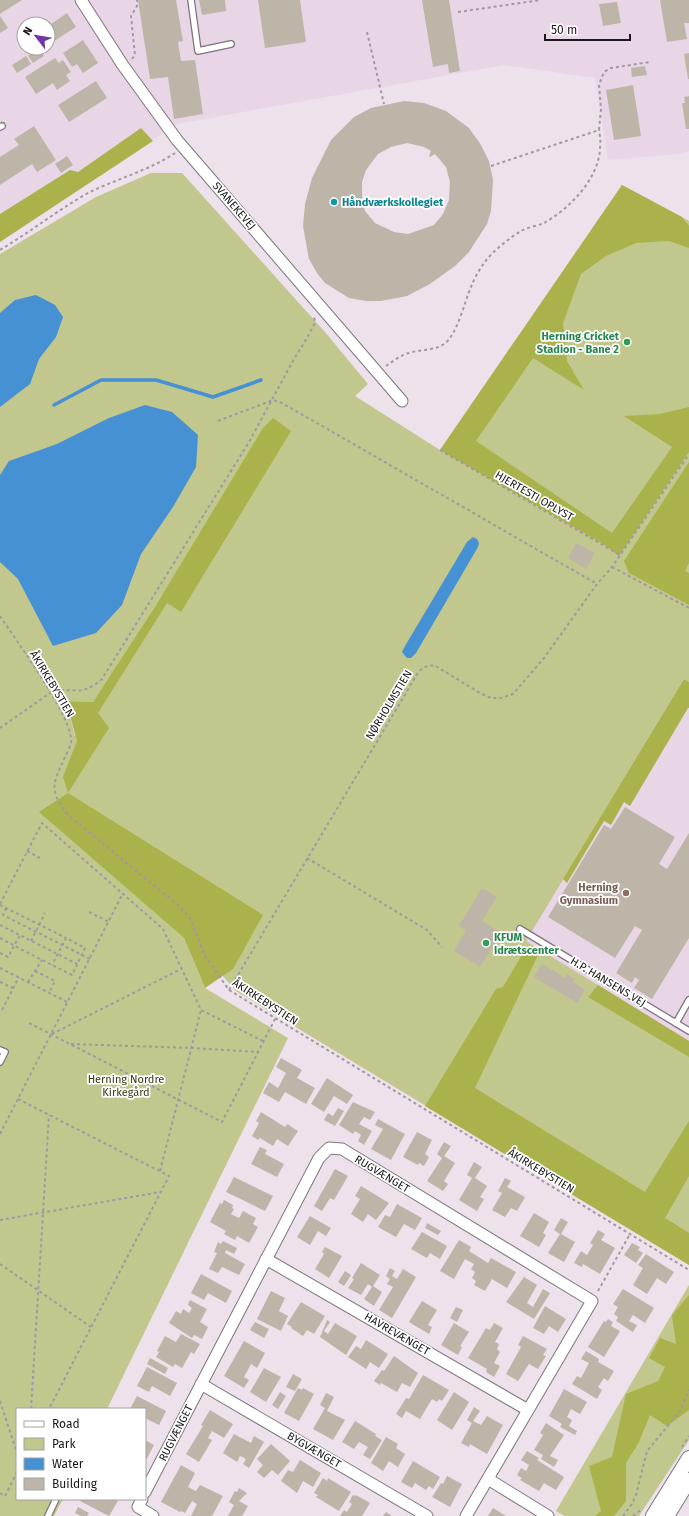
<svg xmlns="http://www.w3.org/2000/svg" width="689" height="1516" font-family="'Fira Sans',sans-serif">
	<rect width="100%" height="100%" fill="#ede1ec"/>
	<!-- built -->
	<g fill="#e8d6e7" fill-rule="evenodd">
		<path d="M 0,0 L 689,0 L 689,151 L 679,154 L 608,160 L 595,78 L 504,65 L 177,124 L 0,236 ZM 24,24 L 48,24 L 48,48 L 24,48 Z"/>
		<path d="M 684,679 L 689,682 L 689,1041 L 525,941 Z"/>
	</g>
	<!-- green -->
	<g fill="#c1c78d" fill-rule="evenodd">
		<path d="M 151,173 L 182,173 L 325,332 L 368,384 L 355,396 L 440,450 L 622,185 L 689,221 L 689,682 L 684,679 L 526,941 L 689,1041 L 689,1265 L 236,991 L 221,974 L 190,911 L 40,812 L 184,938 L 205,988 L 288,1038 L 107,1409 L 17,1409 L 17,1499 L 63,1499 L 54,1516 L 0,1516 L 0,254 L 96,197 ZM 114,671 L 75,736 L 66,701 L 93,702 Z"/>
		<path d="M 689,1285 L 689,1440 L 639,1516 L 565,1516 L 556,1511 Z"/>
	</g>
	<!-- forest -->
	<g fill="#aab24b">
		<path d="M 141,128 L 153,141 L 0,242 L 0,214 L 70,170 L 78,172 Z"/>
		<path d="M 622,185 L 682,217 L 689,226 L 689,248 L 669,241 L 636,243 L 606,256 L 581,274 L 563,323 L 567,361 L 584,390 L 533,358 L 476,441 L 612,533 L 672,447 L 624,416 L 660,414 L 689,407 L 689,452 L 619,556 L 605,545 L 440,450 Z"/>
		<path d="M 273,418 L 291,431 L 181,612 L 167,603 L 98,713 L 109,728 L 68,793 L 263,915 L 233,969 L 205,988 L 184,938 L 39,812 L 68,793 L 63,777 L 77,741 L 66,701 L 93,702 L 155,607 L 263,428 Z"/>
		<path d="M 689,462 L 689,563 L 685,571 L 689,573 L 689,605 L 629,573 L 624,561 Z"/>
		<path d="M 684,679 L 689,682 L 689,708 L 688,708 L 630,806 L 624,802 L 611,825 L 604,821 L 567,883 L 563,879 Z"/>
		<path d="M 532,946 L 537,949 L 539,953 L 475,1088 L 645,1192 L 689,1121 L 689,1176 L 665,1218 L 689,1233 L 689,1265 L 425,1106 L 496,989 L 503,987 L 526,948 Z"/>
		<path d="M 598,985 L 689,1041 L 689,1057 L 588,997 Z"/>
		<path d="M 689,1295 L 689,1410 L 667,1426 L 650,1415 L 639,1442 L 626,1463 L 626,1501 L 614,1516 L 595,1516 L 601,1511 L 589,1466 L 612,1457 L 626,1394 L 658,1381 L 665,1367 L 649,1358 L 660,1338 L 676,1344 L 672,1315 Z"/>
	</g>
	<!-- water -->
	<g fill="#4690d4">
		<path d="M 36,295 L 55,305 L 63,317 L 56,337 L 39,359 L 30,384 L 0,407 L 0,313 L 15,300 Z"/>
		<path d="M 145,405 L 172,412 L 198,435 L 196,467 L 173,507 L 141,554 L 122,605 L 96,633 L 53,646 L 18,579 L 0,562 L 0,475 L 9,461 L 57,444 L 109,418 Z"/>
		<path d="M 473,537 L 477,539 L 479,543 L 478,547 L 416,653 L 411,658 L 407,658 L 402,652 L 405,646 L 467,542 Z"/>
	</g>
	<g fill="none" stroke-linecap="round" stroke-linejoin="round">
		<!-- stream -->
		<path stroke="#4690d4" stroke-width="3.5" d="M 54,405 L 101,380 L 156,380 L 213,397 L 261,380"/>
	</g>
	<!-- building -->
	<g fill="#beb5a9" fill-rule="evenodd">
		<path d="M 0,0 L 22,0 L 0,14 Z"/>
		<path d="M 138,0 L 176,0 L 183,41 L 178,42 L 181,61 L 195,60 L 203,114 L 174,119 L 168,77 L 150,79 Z"/>
		<path d="M 199,0 L 225,0 L 226,11 L 202,15 Z"/>
		<path d="M 258,0 L 300,0 L 306,42 L 265,48 Z"/>
		<path d="M 422,0 L 449,0 L 460,71 L 449,73 L 448,64 L 433,67 Z"/>
		<path d="M 660,0 L 689,0 L 689,23 L 684,23 L 687,39 L 667,42 Z"/>
		<path d="M 617,2 L 621,23 L 603,26 L 599,4 Z"/>
		<path d="M 67,13 L 76,27 L 48,45 L 48,26 Z"/>
		<path d="M 0,16 L 8,28 L 0,33 Z"/>
		<path d="M 83,40 L 98,63 L 83,73 L 77,64 L 72,67 L 63,53 Z"/>
		<path d="M 37,48 L 43,48 L 41,50 L 44,56 L 33,63 L 28,56 L 38,49 Z"/>
		<path d="M 689,53 L 689,79 L 688,79 L 684,54 Z"/>
		<path d="M 26,56 L 31,64 L 17,73 L 12,65 Z"/>
		<path d="M 55,58 L 59,63 L 63,60 L 71,72 L 66,75 L 70,81 L 57,90 L 53,83 L 36,94 L 25,77 Z"/>
		<path d="M 645,66 L 647,75 L 632,77 L 631,68 Z"/>
		<path d="M 96,81 L 107,98 L 69,122 L 58,105 Z"/>
		<path d="M 633,85 L 641,136 L 614,140 L 606,90 Z"/>
		<path d="M 689,96 L 689,129 L 686,129 L 682,103 L 685,103 L 684,97 Z"/>
		<path d="M 404,101 L 424,103 L 446,111 L 469,128 L 481,145 L 489,161 L 493,180 L 491,211 L 487,224 L 469,252 L 455,266 L 430,284 L 407,296 L 381,301 L 366,301 L 349,298 L 325,283 L 317,273 L 309,259 L 303,226 L 305,204 L 312,178 L 331,140 L 354,117 L 371,108 ZM 407,143 L 424,147 L 431,151 L 429,156 L 430,157 L 435,154 L 446,167 L 450,182 L 449,200 L 443,214 L 434,225 L 408,234 L 394,232 L 375,223 L 365,211 L 362,199 L 362,182 L 366,170 L 378,154 L 391,147 Z"/>
		<path d="M 34,126 L 56,160 L 37,172 L 32,164 L 0,185 L 0,157 L 19,145 L 14,139 Z"/>
		<path d="M 67,156 L 73,165 L 61,173 L 55,164 Z"/>
		<path d="M 576,543 L 595,553 L 586,569 L 568,558 Z"/>
		<path d="M 625,807 L 675,837 L 659,864 L 667,869 L 689,833 L 689,938 L 652,999 L 634,988 L 639,980 L 635,977 L 632,983 L 616,973 L 642,930 L 635,926 L 615,958 L 548,917 L 604,825 L 611,829 Z"/>
		<path d="M 482,888 L 497,897 L 482,921 L 501,933 L 480,967 L 454,951 L 466,930 L 459,926 Z"/>
		<path d="M 542,964 L 565,978 L 567,974 L 575,979 L 573,982 L 585,990 L 577,1003 L 534,977 Z"/>
		<path d="M 281,1058 L 302,1070 L 297,1078 L 315,1088 L 306,1104 L 285,1092 L 279,1102 L 263,1093 L 269,1082 L 278,1088 L 286,1073 L 276,1067 Z"/>
		<path d="M 327,1078 L 353,1095 L 347,1104 L 334,1096 L 324,1112 L 311,1104 Z"/>
		<path d="M 353,1102 L 375,1112 L 370,1120 L 364,1117 L 359,1124 L 372,1131 L 364,1145 L 358,1141 L 361,1135 L 355,1131 L 353,1134 L 339,1125 Z"/>
		<path d="M 338,1108 L 344,1111 L 335,1126 L 324,1120 L 328,1113 L 333,1116 Z"/>
		<path d="M 261,1112 L 285,1127 L 287,1124 L 298,1131 L 288,1146 L 277,1139 L 273,1146 L 260,1138 L 258,1140 L 252,1136 L 259,1123 L 256,1121 Z"/>
		<path d="M 378,1119 L 405,1134 L 391,1160 L 371,1149 L 383,1129 L 375,1125 Z"/>
		<path d="M 417,1132 L 432,1140 L 425,1154 L 429,1157 L 424,1166 L 419,1163 L 418,1165 L 403,1157 Z"/>
		<path d="M 444,1142 L 451,1146 L 444,1156 L 455,1163 L 444,1181 L 448,1184 L 443,1191 L 427,1181 L 442,1158 L 437,1154 Z"/>
		<path d="M 260,1147 L 267,1150 L 265,1154 L 284,1164 L 277,1177 L 251,1164 Z"/>
		<path d="M 474,1162 L 482,1167 L 475,1178 L 487,1186 L 480,1197 L 484,1199 L 477,1211 L 459,1200 L 472,1178 L 467,1175 Z"/>
		<path d="M 335,1169 L 348,1176 L 334,1200 L 330,1198 L 322,1211 L 314,1206 Z"/>
		<path d="M 234,1177 L 273,1196 L 265,1211 L 226,1192 Z"/>
		<path d="M 505,1178 L 511,1181 L 507,1187 L 525,1197 L 517,1211 L 511,1208 L 505,1217 L 492,1210 L 502,1193 L 498,1191 Z"/>
		<path d="M 361,1186 L 389,1203 L 376,1220 L 368,1214 L 363,1222 L 351,1214 L 360,1199 L 355,1196 Z"/>
		<path d="M 224,1200 L 233,1205 L 232,1208 L 234,1209 L 231,1214 L 239,1218 L 243,1211 L 256,1218 L 253,1224 L 258,1227 L 249,1243 L 237,1236 L 235,1240 L 224,1234 L 226,1231 L 210,1222 L 220,1203 L 222,1204 Z"/>
		<path d="M 397,1204 L 422,1218 L 415,1230 L 404,1224 L 396,1237 L 378,1227 L 385,1215 L 390,1217 Z"/>
		<path d="M 534,1213 L 549,1222 L 543,1233 L 546,1235 L 539,1247 L 520,1236 Z"/>
		<path d="M 310,1216 L 331,1228 L 326,1236 L 318,1231 L 310,1245 L 297,1237 Z"/>
		<path d="M 561,1218 L 568,1222 L 561,1234 L 575,1242 L 564,1262 L 548,1253 L 560,1234 L 554,1230 Z"/>
		<path d="M 427,1223 L 441,1231 L 438,1235 L 425,1228 Z"/>
		<path d="M 598,1230 L 605,1234 L 601,1240 L 615,1248 L 600,1274 L 583,1264 L 582,1267 L 574,1263 L 581,1251 L 587,1255 L 593,1245 L 590,1243 Z"/>
		<path d="M 422,1232 L 447,1246 L 440,1259 L 430,1253 L 427,1258 L 411,1249 Z"/>
		<path d="M 459,1240 L 471,1247 L 469,1251 L 488,1263 L 491,1258 L 516,1272 L 507,1288 L 492,1279 L 485,1291 L 474,1285 L 476,1281 L 472,1278 L 475,1272 L 471,1269 L 474,1264 L 465,1259 L 454,1279 L 440,1271 Z"/>
		<path d="M 223,1241 L 237,1248 L 234,1254 L 226,1250 L 225,1253 L 245,1264 L 239,1275 L 222,1267 L 218,1273 L 209,1269 L 217,1253 L 214,1252 L 218,1242 L 221,1244 Z"/>
		<path d="M 632,1243 L 640,1247 L 638,1250 L 643,1253 L 636,1263 L 624,1255 Z"/>
		<path d="M 325,1247 L 342,1256 L 329,1278 L 315,1269 L 324,1254 L 322,1252 Z"/>
		<path d="M 646,1254 L 674,1272 L 666,1284 L 657,1278 L 647,1294 L 633,1285 L 643,1268 L 638,1265 Z"/>
		<path d="M 361,1263 L 380,1275 L 373,1286 L 382,1292 L 374,1306 L 364,1299 L 372,1287 L 368,1284 L 361,1295 L 348,1288 L 354,1279 L 352,1278 Z"/>
		<path d="M 390,1268 L 395,1271 L 392,1276 L 397,1279 L 403,1269 L 416,1277 L 392,1318 L 379,1310 L 393,1287 L 387,1284 L 390,1279 L 386,1276 Z"/>
		<path d="M 345,1271 L 351,1275 L 344,1286 L 338,1282 Z"/>
		<path d="M 201,1274 L 232,1291 L 226,1303 L 208,1293 L 204,1300 L 191,1293 Z"/>
		<path d="M 524,1277 L 537,1285 L 527,1303 L 533,1307 L 543,1289 L 550,1293 L 534,1319 L 506,1302 Z"/>
		<path d="M 623,1289 L 654,1308 L 645,1323 L 633,1315 L 629,1321 L 637,1325 L 633,1332 L 616,1321 L 618,1317 L 614,1314 L 618,1307 L 613,1304 Z"/>
		<path d="M 271,1291 L 285,1298 L 279,1311 L 288,1316 L 281,1331 L 257,1319 Z"/>
		<path d="M 190,1300 L 207,1309 L 200,1322 L 208,1327 L 202,1339 L 194,1335 L 192,1338 L 169,1323 L 176,1311 L 181,1314 L 183,1309 L 189,1313 L 192,1308 L 188,1305 Z"/>
		<path d="M 422,1301 L 437,1310 L 428,1325 L 432,1327 L 429,1334 L 409,1322 Z"/>
		<path d="M 301,1302 L 325,1316 L 314,1334 L 307,1330 L 303,1336 L 291,1328 L 292,1327 L 287,1324 Z"/>
		<path d="M 545,1306 L 566,1319 L 558,1332 L 549,1326 L 544,1334 L 533,1328 Z"/>
		<path d="M 456,1307 L 463,1310 L 457,1322 L 450,1318 Z"/>
		<path d="M 608,1319 L 613,1322 L 611,1326 L 620,1331 L 604,1357 L 588,1347 L 604,1321 L 606,1322 Z"/>
		<path d="M 327,1320 L 330,1322 L 324,1331 L 328,1334 L 335,1323 L 357,1336 L 346,1355 L 320,1337 Z"/>
		<path d="M 255,1322 L 269,1329 L 264,1338 L 250,1330 Z"/>
		<path d="M 454,1323 L 469,1332 L 460,1346 L 462,1347 L 458,1355 L 441,1345 Z"/>
		<path d="M 494,1323 L 503,1328 L 495,1342 L 499,1344 L 497,1349 L 500,1352 L 494,1363 L 500,1366 L 494,1377 L 486,1372 L 487,1369 L 468,1358 L 486,1328 L 490,1330 Z"/>
		<path d="M 181,1334 L 200,1344 L 194,1354 L 191,1352 L 182,1368 L 175,1364 L 173,1367 L 156,1357 L 159,1352 L 157,1351 L 165,1336 L 176,1342 Z"/>
		<path d="M 523,1336 L 547,1349 L 543,1355 L 546,1356 L 538,1369 L 529,1364 L 518,1381 L 506,1374 L 521,1347 L 518,1345 Z"/>
		<path d="M 366,1340 L 388,1354 L 379,1368 L 370,1362 L 366,1369 L 348,1357 L 356,1346 L 361,1349 Z"/>
		<path d="M 244,1341 L 265,1353 L 257,1368 L 251,1364 L 244,1377 L 249,1380 L 244,1388 L 224,1376 Z"/>
		<path d="M 586,1351 L 599,1359 L 598,1362 L 614,1371 L 608,1381 L 604,1378 L 598,1387 L 602,1390 L 597,1399 L 572,1384 L 577,1376 L 581,1378 L 589,1363 L 581,1359 Z"/>
		<path d="M 394,1356 L 418,1373 L 410,1387 L 402,1383 L 397,1392 L 381,1383 L 380,1385 L 374,1381 L 382,1370 L 384,1371 Z"/>
		<path d="M 150,1358 L 168,1368 L 165,1374 L 147,1364 Z"/>
		<path d="M 147,1367 L 177,1383 L 170,1396 L 152,1386 L 149,1392 L 137,1386 Z"/>
		<path d="M 264,1368 L 281,1377 L 266,1402 L 250,1392 Z"/>
		<path d="M 293,1374 L 302,1379 L 295,1391 L 286,1387 Z"/>
		<path d="M 423,1375 L 449,1390 L 442,1401 L 439,1399 L 437,1402 L 432,1399 L 420,1419 L 406,1411 L 402,1418 L 396,1414 L 406,1398 L 409,1399 Z"/>
		<path d="M 298,1388 L 302,1390 L 303,1388 L 314,1394 L 299,1421 L 284,1413 Z"/>
		<path d="M 564,1389 L 587,1402 L 580,1414 L 571,1409 L 567,1417 L 572,1420 L 569,1426 L 577,1431 L 575,1435 L 560,1427 L 562,1424 L 549,1416 Z"/>
		<path d="M 280,1392 L 286,1396 L 278,1409 L 272,1405 Z"/>
		<path d="M 454,1392 L 469,1402 L 452,1430 L 437,1420 Z"/>
		<path d="M 326,1393 L 334,1397 L 327,1411 L 345,1420 L 333,1440 L 313,1429 L 325,1408 L 320,1405 Z"/>
		<path d="M 137,1396 L 166,1411 L 159,1425 L 145,1418 L 145,1409 L 130,1409 Z"/>
		<path d="M 474,1407 L 480,1411 L 473,1421 L 481,1425 L 487,1416 L 503,1425 L 487,1454 L 470,1444 L 469,1447 L 461,1443 L 472,1423 L 467,1420 Z"/>
		<path d="M 210,1410 L 233,1424 L 224,1438 L 212,1431 L 208,1438 L 212,1440 L 199,1462 L 186,1454 L 203,1426 L 201,1425 Z"/>
		<path d="M 355,1421 L 376,1434 L 375,1436 L 382,1440 L 370,1459 L 363,1455 L 368,1447 L 359,1442 L 354,1449 L 342,1442 Z"/>
		<path d="M 546,1423 L 564,1435 L 550,1456 L 558,1460 L 554,1467 L 541,1459 L 543,1455 L 534,1450 L 543,1435 L 540,1433 Z"/>
		<path d="M 234,1434 L 251,1443 L 254,1436 L 264,1442 L 249,1468 L 243,1464 L 246,1459 L 240,1456 L 237,1462 L 223,1453 Z"/>
		<path d="M 386,1437 L 398,1444 L 396,1448 L 405,1454 L 398,1467 L 389,1461 L 383,1471 L 371,1463 Z"/>
		<path d="M 145,1440 L 154,1445 L 145,1462 Z"/>
		<path d="M 271,1444 L 290,1461 L 278,1475 L 272,1470 L 264,1478 L 257,1472 L 263,1465 L 257,1459 Z"/>
		<path d="M 527,1451 L 539,1458 L 537,1460 L 564,1477 L 556,1490 L 544,1483 L 539,1491 L 520,1480 L 522,1478 L 517,1475 L 521,1468 L 526,1471 L 529,1465 L 521,1460 Z"/>
		<path d="M 300,1460 L 321,1473 L 313,1487 L 303,1481 L 297,1493 L 281,1481 L 288,1470 L 293,1472 Z"/>
		<path d="M 413,1461 L 440,1477 L 433,1489 L 429,1486 L 426,1490 L 415,1483 L 412,1488 L 401,1482 Z"/>
		<path d="M 181,1465 L 195,1473 L 188,1487 L 196,1491 L 200,1485 L 223,1496 L 212,1516 L 191,1516 L 197,1504 L 192,1501 L 185,1513 L 181,1511 L 180,1512 L 161,1502 Z"/>
		<path d="M 447,1476 L 462,1484 L 450,1507 L 432,1497 L 441,1483 L 443,1484 Z"/>
		<path d="M 323,1478 L 327,1481 L 328,1478 L 351,1492 L 339,1511 L 316,1497 L 318,1495 L 314,1493 Z"/>
		<path d="M 239,1488 L 247,1493 L 239,1501 L 248,1506 L 242,1516 L 228,1516 L 234,1505 L 229,1502 L 235,1491 L 237,1492 Z"/>
		<path d="M 353,1495 L 356,1496 L 356,1495 L 370,1503 L 362,1516 L 340,1516 L 344,1510 L 347,1512 L 352,1504 L 349,1502 Z"/>
		<path d="M 81,1499 L 114,1499 L 118,1501 L 109,1516 L 80,1501 Z"/>
		<path d="M 78,1507 L 89,1513 L 87,1516 L 81,1516 L 75,1513 Z"/>
		<path d="M 493,1508 L 506,1516 L 488,1516 Z"/>
		<path d="M 386,1512 L 392,1516 L 383,1516 Z"/>
	</g>
	<g fill="none" stroke-linecap="round" stroke-linejoin="round">
		<!-- service casing -->
		<g stroke="#7e747d" stroke-width="8">
			<g id="service">
				<path d="M 191,0 L 198,51 L 231,44"/>
				<path d="M 0,127 L 2,126"/>
				<path d="M 520,929 L 689,1031"/>
				<path d="M 676,1023 L 689,1000"/>
				<path d="M 0,1050 L 5,1052 L 0,1062"/>
				<path d="M 48,1516 L 56,1499"/>
			</g>
		</g>
		<!-- minor casing -->
		<g stroke="#7e747d" stroke-width="13">
			<g id="minor">
				<path d="M 81,0 L 122,64 L 177,140 L 402,401"/>
				<path d="M 266,1259 L 528,1410"/>
				<path d="M 201,1384 L 427,1516"/>
				<path d="M 488,1479 L 548,1516"/>
				<path d="M 145,1492 L 319,1158 L 329,1148 L 342,1149 L 592,1301 L 466,1516"/>
				<path d="M 142,1499 L 138,1507 L 153,1516"/>
			</g>
		</g>
		<!-- tertiary casing -->
		<g stroke="#7e747d" stroke-width="16">
			<g id="tertiary">
				<path d="M 653,1516 L 689,1458"/>
				<path d="M 667,1516 L 689,1480"/>
			</g>
		</g>
		<!-- path -->
		<g stroke="#a198a1" stroke-width="2" stroke-dasharray="3 3" stroke-linecap="butt">
			<path d="M 458,12 L 541,0"/>
			<path d="M 367,32 L 384,104"/>
			<path d="M 132,59 L 135,55 L 131,16 L 137,6 L 137,0"/>
			<path d="M 491,166 L 599,130 L 601,109 L 599,85 L 604,72 L 611,68 L 650,62"/>
			<path d="M 0,250 C 30,232 58,210 88,193 C 116,179 148,171 175,153"/>
			<path d="M 386,366 C 393,361 401,355 409,353 C 421,349 434,351 444,344 C 457,336 465,300 471,287 C 474,279 479,270 484,263 C 493,251 508,239 521,231 C 528,227 537,226 544,223 C 569,209 599,179 600,148 C 601,142 600,136 599,130"/>
			<path d="M 218,421 L 273,400 L 282,403 L 597,584"/>
			<path d="M 440,450 L 620,555"/>
			<path d="M 612,567 L 689,608"/>
			<path d="M 0,616 C 15,639 75,720 71,743 C 70,747 67,753 65,757 C 52,785 49,790 68,815 L 178,905 L 190,918 L 205,956 L 229,990 L 689,1270"/>
			<path d="M 0,728 L 50,693 C 72,684 78,700 102,679 L 249,442 L 294,359 L 307,338 L 315,323 L 314,316"/>
			<path d="M 27,851 L 40,858"/>
			<path d="M 307,858 L 427,930 L 442,947"/>
			<path d="M 0,904 L 42,823 L 163,929 L 201,1010 L 263,1041"/>
			<path d="M 0,905 L 66,938"/>
			<path d="M 6,908 L 3,915 L 90,959"/>
			<path d="M 89,912 L 109,922"/>
			<path d="M 0,925 L 77,964"/>
			<path d="M 0,938 C 24,951 48,963 72,975 L 85,948 L 66,938 L 52,965"/>
			<path d="M 31,941 L 45,913"/>
			<path d="M 0,953 L 8,957 L 20,935"/>
			<path d="M 0,968 L 67,1002"/>
			<path d="M 35,971 L 55,981 L 49,993"/>
			<path d="M 0,982 L 13,988"/>
			<path d="M 28,982 L 42,960"/>
			<path d="M 229,990 L 419,671 L 425,667 L 434,665 L 480,693 L 491,698 L 501,698 L 513,694 L 544,658 L 597,584 L 612,567 L 689,454"/>
			<path d="M 2,1010 L 19,977"/>
			<path d="M 29,1023 L 222,1122 L 275,1019"/>
			<path d="M 52,1034 L 181,969"/>
			<path d="M 71,1044 L 192,1048 L 258,1052"/>
			<path d="M 18,1099 L 169,1176 L 49,1409"/>
			<path d="M 0,1134 L 122,895"/>
			<path d="M 160,1171 L 201,1010"/>
			<path d="M 0,1220 L 160,1192"/>
			<path d="M 0,1264 L 91,1327"/>
			<path d="M 598,1291 L 630,1234"/>
			<path d="M 0,1401 L 17,1453"/>
			<path d="M 31,1409 L 49,1115"/>
			<path d="M 682,1447 L 689,1436"/>
			<path d="M 0,1493 L 5,1496 L 17,1472"/>
			<path d="M 623,1516 L 632,1504 L 636,1495 L 647,1451 L 681,1410 L 689,1389"/>
			<path d="M 633,1516 L 642,1509"/>
		</g>
		<!-- service -->
		<use href="#service" stroke="#fff" stroke-width="5.5"/>
		<!-- minor -->
		<use href="#minor" stroke="#fff" stroke-width="11"/>
		<!-- tertiary -->
		<use href="#tertiary" stroke="#fff" stroke-width="14"/>
	</g>
	<!-- markers -->
	<circle fill="#0f9aa8" stroke="#fff" stroke-width="1.5" cx="334" cy="202" r="4"/>
	<g fill="#2e9e5b" stroke="#fff" stroke-width="1.5">
		<circle cx="627" cy="342" r="4"/>
		<circle cx="486" cy="943" r="4"/>
	</g>
	<circle fill="#8d6e63" stroke="#fff" stroke-width="1.5" cx="626" cy="893" r="4"/>
	<g text-anchor="middle" dominant-baseline="central" stroke-width="3.5" stroke-linejoin="round" paint-order="stroke">
		<!-- culture labels -->
		<g font-size="11" font-weight="bold" fill="#0d838f" stroke="#fff" text-anchor="start">
			<text x="342" y="202">Håndværkskollegiet</text>
		</g>
		<!-- street labels -->
		<g font-size="11" fill="#1b171b" stroke="#fff">
			<text transform="translate(234 206) rotate(49)">SVANEKEVEJ</text>
			<text transform="translate(534 496) rotate(30)">HJERTESTI OPLYST</text>
			<text transform="translate(52 684) rotate(59)">ÅKIRKEBYSTIEN</text>
			<text transform="translate(389 705) rotate(-59)">NØRHOLMSTIEN</text>
			<text transform="translate(608 982) rotate(31)">H.P. HANSENS VEJ</text>
			<text transform="translate(265 1002) rotate(33)">ÅKIRKEBYSTIEN</text>
			<text transform="translate(541 1171) rotate(31)">ÅKIRKEBYSTIEN</text>
			<text transform="translate(382 1174) rotate(31)">RUGVÆNGET</text>
			<text transform="translate(397 1334) rotate(30)">HAVREVÆNGET</text>
			<text transform="translate(176 1433) rotate(-63)">RUGVÆNGET</text>
			<text transform="translate(314 1450) rotate(30)">BYGVÆNGET</text>
		</g>
		<!-- leisure labels -->
		<g font-size="11" font-weight="bold" fill="#27864d" stroke="#fff" text-anchor="end">
			<text x="619" y="336">Herning Cricket<tspan x="619" dy="13">Stadion - Bane 2</tspan></text>
			<text x="494" y="937" text-anchor="start">KFUM<tspan x="494" dy="13">Idrætscenter</tspan></text>
		</g>
		<!-- education labels -->
		<g font-size="11" font-weight="bold" fill="#785e54" stroke="#fff" text-anchor="end">
			<text x="618" y="887">Herning<tspan x="618" dy="13">Gymnasium</tspan></text>
		</g>
		<!-- park labels -->
		<g font-size="11" fill="#373a0f" stroke="#fff">
			<text x="126" y="1079">Herning Nordre<tspan x="126" dy="13">Kirkegård</tspan></text>
		</g>
	</g>
	<!-- legend -->
	<rect x="16" y="1408" width="130" height="92" fill="#ffffff" stroke="#a4a2a4"/>
	<rect x="24" y="1421" width="20" height="6" fill="#ffffff" stroke="#a4a2a4"/>
	<text x="52" y="1428" font-size="12" fill="#1b171b">Road</text>
	<rect x="24" y="1438" width="20" height="12" fill="#c1c78d" stroke="#a4a2a4"/>
	<text x="52" y="1448" font-size="12" fill="#1b171b">Park</text>
	<rect x="24" y="1458" width="20" height="12" fill="#4690d4" stroke="#a4a2a4"/>
	<text x="52" y="1468" font-size="12" fill="#1b171b">Water</text>
	<rect x="24" y="1478" width="20" height="12" fill="#beb5a9" stroke="#a4a2a4"/>
	<text x="52" y="1488" font-size="12" fill="#1b171b">Building</text>
	<!-- north arrow -->
	<g transform="translate(36 36) rotate(301)"><circle r="19" fill="#ffffff" stroke="#a4a2a4"/>
	<path d="M0-3L7 15L0 10L-7 15Z" fill="#7434a9"/>
	<text y="-6" font-size="11" font-weight="bold" text-anchor="middle" fill="#1b171b">N</text>
	</g>
	<!-- scale -->
	<path d="M545 34v6h85v-6" fill="none" stroke="#1b171b" stroke-width="2"/>
	<text x="551" y="34" font-size="12" fill="#1b171b" stroke="#ffffff" stroke-width="3" paint-order="stroke">50 m</text>
</svg>
